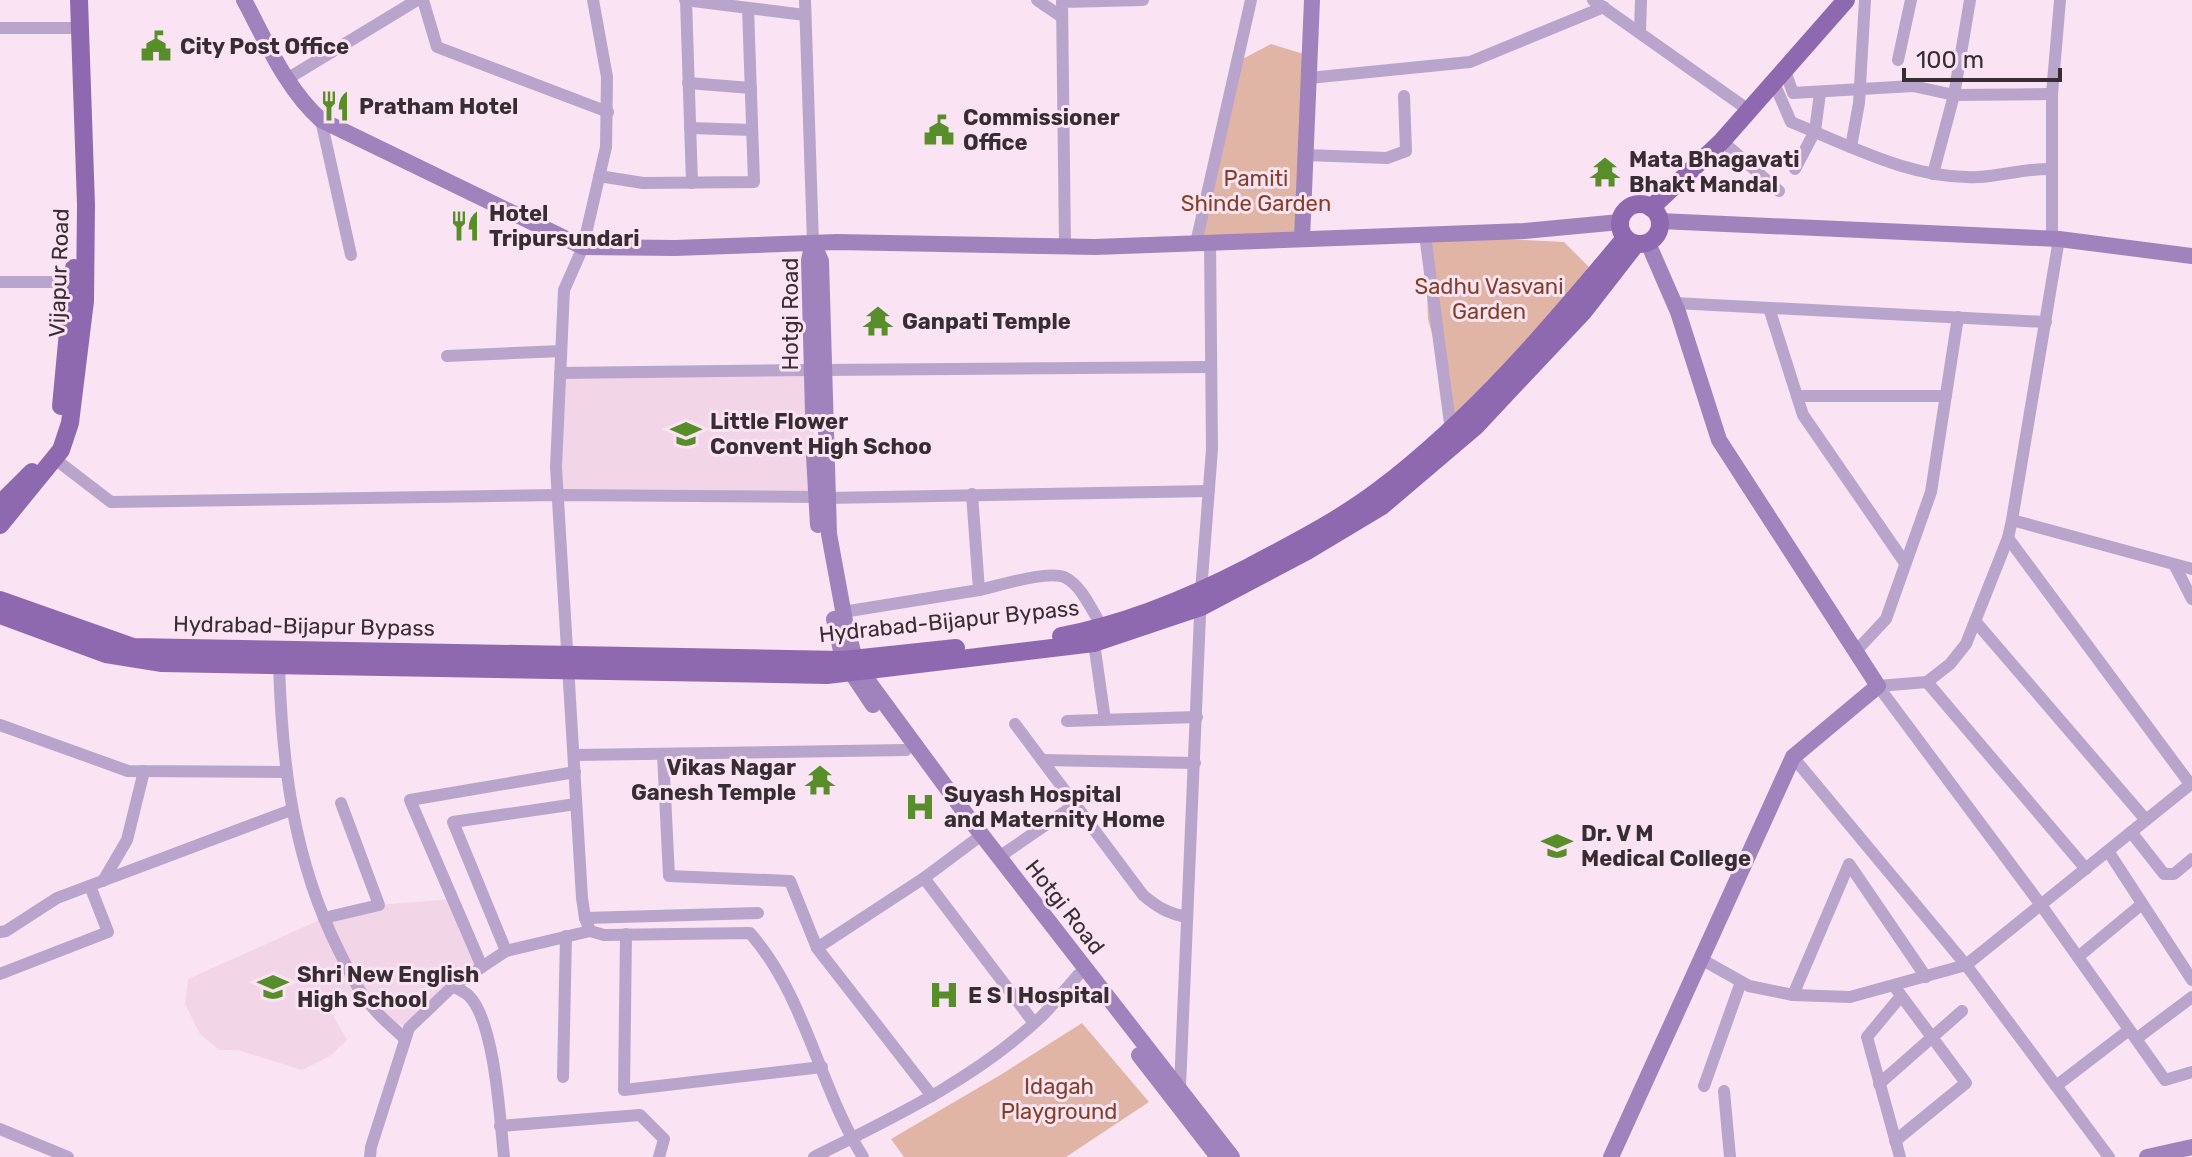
<svg xmlns="http://www.w3.org/2000/svg" width="2192" height="1157" font-family="Rubik,sans-serif">
	<rect width="100%" height="100%" fill="#fae3f2"/>
	<!-- built -->
	<g fill="#f3d5e8">
		<path d="M 812,370 L 816,497 L 558,495 L 560,373 Z"/>
		<path d="M 452,899 L 482,967 L 409,1028 L 381,1016 L 365,996 L 331,1012 L 347,1040 L 330,1056 L 302,1070 L 238,1050 L 219,1050 L 200,1034 L 185,1004 L 188,979 L 324,918 L 379,905 Z"/>
	</g>
	<!-- green -->
	<g fill="#e0b5a5">
		<path d="M 1271,44 L 1310,56 L 1302,239 L 1196,243 L 1237,62 Z"/>
		<path d="M 1425,235 L 1564,242 L 1589,267 L 1568,302 L 1457,424 L 1428,319 Z"/>
		<path d="M 1082,1023 L 1149,1102 L 1066,1157 L 904,1157 L 891,1139 L 1002,1074 Z"/>
	</g>
	<g fill="none" stroke-linecap="round" stroke-linejoin="round">
		<!-- street -->
		<g stroke="#b9a5cc" stroke-width="12">
			<path d="M 423,0 L 437,47 L 608,112"/>
			<path d="M 593,0 L 607,77 L 606,147 L 583,247 L 564,290 L 556,467 L 582,898 L 585,918 L 758,913"/>
			<path d="M 685,0 L 805,15"/>
			<path d="M 686,0 L 692,183"/>
			<path d="M 805,0 L 813,243"/>
			<path d="M 1037,0 L 1062,17"/>
			<path d="M 1593,0 L 1750,111"/>
			<path d="M 0,28 L 70,28"/>
			<path d="M 1640,32 L 1641,0"/>
			<path d="M 1898,60 L 1911,0"/>
			<path d="M 1785,71 L 1793,93 L 1913,86 L 1954,95 L 2052,94"/>
			<path d="M 1309,78 L 1470,62 L 1604,7"/>
			<path d="M 287,79 L 417,0"/>
			<path d="M 688,83 L 751,88"/>
			<path d="M 1774,83 L 1791,122 C 1850,146 1913,180 1978,177 C 2003,176 2026,168 2052,169"/>
			<path d="M 321,120 L 351,255"/>
			<path d="M 690,128 L 752,130"/>
			<path d="M 1722,141 L 1779,191"/>
			<path d="M 1851,147 L 1859,103 L 1865,0"/>
			<path d="M 1306,155 L 1387,158 L 1406,151 L 1404,96"/>
			<path d="M 1795,169 L 1815,131 L 1820,93"/>
			<path d="M 1933,174 L 1954,95 L 1970,0"/>
			<path d="M 599,176 L 643,183 L 754,182 L 748,8"/>
			<path d="M 1425,235 L 1451,431"/>
			<path d="M 2052,239 L 2052,94 L 2060,0"/>
			<path d="M 1196,243 L 1251,0"/>
			<path d="M 1065,246 L 1062,2 L 1143,0"/>
			<path d="M 0,282 L 74,282"/>
			<path d="M 1674,303 L 2046,322"/>
			<path d="M 1769,308 L 1803,415 L 1905,563"/>
			<path d="M 447,356 L 561,351"/>
			<path d="M 823,370 L 1211,367"/>
			<path d="M 560,373 L 812,370"/>
			<path d="M 1797,396 L 1946,396"/>
			<path d="M 55,459 L 111,502 L 558,495 L 816,497"/>
			<path d="M 827,498 L 1209,491"/>
			<path d="M 2012,520 L 2192,569"/>
			<path d="M 2008,538 L 2190,784"/>
			<path d="M 2175,566 L 2192,599"/>
			<path d="M 979,590 C 998,586 1050,569 1066,578 C 1082,586 1093,613 1103,628"/>
			<path d="M 843,612 L 979,590 L 972,494"/>
			<path d="M 1975,621 L 2146,820"/>
			<path d="M 1094,643 L 1105,720"/>
			<path d="M 1857,650 L 1886,619 L 1931,492 L 1958,317"/>
			<path d="M 279,664 C 282,765 293,859 339,951 C 349,971 359,993 374,1009 C 383,1020 395,1029 405,1039"/>
			<path d="M 1927,682 L 2086,869"/>
			<path d="M 1878,686 L 1927,682 L 1950,664 L 1966,644 L 2008,538 L 2012,520 L 2059,239"/>
			<path d="M 1878,686 L 2041,905 L 2165,1080 L 2192,1072"/>
			<path d="M 1067,721 L 1197,717"/>
			<path d="M 1015,724 L 1143,895 C 1157,907 1169,914 1187,917"/>
			<path d="M 0,725 L 128,771 L 286,772"/>
			<path d="M 663,754 L 669,876 L 790,881 L 817,948 L 932,1096"/>
			<path d="M 574,755 L 906,750"/>
			<path d="M 1793,757 L 1966,965 L 2109,1157"/>
			<path d="M 1042,760 L 1195,763"/>
			<path d="M 2131,832 L 2164,874 L 2174,874 L 2192,859"/>
			<path d="M 2108,851 L 2192,980"/>
			<path d="M 999,857 L 1076,804"/>
			<path d="M 924,878 L 1034,1023"/>
			<path d="M 103,881 L 127,840 L 144,771"/>
			<path d="M 324,918 L 379,905 L 341,803"/>
			<path d="M 585,918 L 590,931 L 604,935 L 750,933 C 806,997 819,1087 863,1157"/>
			<path d="M 0,932 L 6,931 L 57,898 L 291,810"/>
			<path d="M 626,934 L 624,1090 L 822,1067"/>
			<path d="M 817,948 L 924,878 L 975,840"/>
			<path d="M 506,951 L 453,822 L 576,804"/>
			<path d="M 2078,957 L 2142,904"/>
			<path d="M 1701,959 L 1749,986 L 1793,995 L 1850,997 L 1966,965 L 2192,783"/>
			<path d="M 482,967 L 410,800 L 575,772"/>
			<path d="M 0,974 L 108,932 L 90,886"/>
			<path d="M 453,986 C 458,989 465,992 469,996 C 495,1022 500,1120 504,1157"/>
			<path d="M 1894,986 L 1966,1083 L 1895,1141"/>
			<path d="M 1793,995 L 1849,864 L 1926,977"/>
			<path d="M 2136,1039 L 2192,997"/>
			<path d="M 563,1077 L 566,936"/>
			<path d="M 1879,1084 L 1962,1011"/>
			<path d="M 1704,1086 L 1741,982"/>
			<path d="M 2056,1086 L 2129,1030"/>
			<path d="M 1180,1087 L 1201,592 L 1212,449 L 1210,243"/>
			<path d="M 1724,1091 L 1730,1157"/>
			<path d="M 500,1126 L 640,1115 L 664,1139 L 659,1157"/>
			<path d="M 0,1129 L 68,1157"/>
			<path d="M 370,1157 L 371,1147 L 409,1028 L 453,986 L 506,951 L 590,931"/>
			<path d="M 814,1157 C 894,1117 975,1079 1041,1017 C 1054,1004 1066,989 1078,975"/>
			<path d="M 1900,1157 L 1867,1037 L 1901,996"/>
		</g>
		<!-- secondary -->
		<g stroke="#a083bc" stroke-width="16">
			<path d="M 244,0 C 266,41 286,89 321,120 L 583,247 L 675,248 L 837,242 L 1095,247 L 1524,231 L 1620,222"/>
			<path d="M 1660,221 L 2059,239 L 2192,256"/>
			<path d="M 1302,239 L 1312,0"/>
			<path d="M 813,243 L 821,261 L 829,534 L 845,621 L 855,659 L 871,685 L 971,821 L 1232,1157"/>
			<path d="M 813,243 L 809,260 L 813,413"/>
			<path d="M 814,456 L 818,525"/>
			<path d="M 834,619 L 843,660 L 873,705"/>
			<path d="M 1139,1055 L 1218,1157"/>
			<path d="M 1611,1157 L 1793,757 L 1878,686 L 1719,440 L 1678,312 L 1648,243"/>
			<path d="M 2147,1157 L 2192,1147"/>
		</g>
		<!-- primary -->
		<g stroke="#8f69b0" stroke-width="18">
			<circle cx="1640" cy="224" r="20"/>
			<path d="M 1651,208 L 1722,141 L 1846,0"/>
			<path d="M 61,406 L 74,268"/>
			<path d="M 0,504 L 32,472"/>
			<path d="M 0,525 L 61,450 L 70,423 L 85,301 L 86,205 L 79,0"/>
			<path d="M 0,600 L 133,647 L 843,660 L 956,648"/>
			<path d="M 0,615 L 106,654 L 162,663 L 827,675 L 1094,643 L 1201,607 L 1307,551 L 1382,506 L 1475,427 L 1584,311 L 1636,244"/>
			<path d="M 1061,636 C 1127,624 1189,598 1249,567 C 1294,543 1338,521 1379,490 C 1473,419 1550,328 1625,238"/>
		</g>
	</g>
	<!-- icons -->
	<defs>
		<g id="civic-bare" transform="scale(2.4)"><path d="M-.6-6.5H3V-4.5H.6V-3L4-1V1h2V6H-6V1h2V-1L-.6-3ZM-1.2 2.5V6h2.4V2.5Z" fill="#578e29" stroke="#fae3f2" stroke-width="2.5" paint-order="stroke"/></g>
		<g id="restaurant-bare" transform="scale(2.4)"><path d="M-5-6h1v4h1v-4h1v4h1v-4h1v5L-1.5 .5V6h-2V.5L-5-1ZM5-6V6H3V1.5H1.5Q1.5-4 5-6Z" fill="#578e29" stroke="#fae3f2" stroke-width="2.5" paint-order="stroke"/></g>
		<g id="temple-bare" transform="scale(2.4)"><path d="M0-6L5-2H3V0L6.5 2.5H4V6H1.5V3h-3V6H-4V2.5H-6.5L-3 0V-2H-5Z" fill="#578e29" stroke="#fae3f2" stroke-width="2.5" paint-order="stroke"/></g>
		<g id="university-bare" transform="scale(2.4)"><path d="M0-5L7-2L0 1L-7-2ZM-4 1L0 2.5L4 1V4Q0 6-4 4Z" fill="#578e29" stroke="#fae3f2" stroke-width="2.5" paint-order="stroke"/></g>
		<g id="hospital-bare" transform="scale(2.4)"><path d="M-5-5h3v3.5h4V-5h3V5h-3V1.5h-4V5h-3Z" fill="#578e29" stroke="#fae3f2" stroke-width="2.5" paint-order="stroke"/></g>
	</defs>
	<g fill-rule="evenodd">
		<use href="#civic-bare" x="156" y="46"/>
		<use href="#restaurant-bare" x="335" y="106"/>
		<use href="#civic-bare" x="939" y="130"/>
		<use href="#temple-bare" x="1605" y="172"/>
		<use href="#restaurant-bare" x="465" y="226"/>
		<use href="#temple-bare" x="878" y="321"/>
		<use href="#university-bare" x="686" y="434"/>
		<use href="#temple-bare" x="820" y="780"/>
		<use href="#hospital-bare" x="920" y="807"/>
		<use href="#university-bare" x="1557" y="846"/>
		<use href="#university-bare" x="273" y="987"/>
		<use href="#hospital-bare" x="944" y="995"/>
	</g>
	<g text-anchor="middle" dominant-baseline="central" stroke-width="6" stroke-linejoin="round" paint-order="stroke">
		<!-- poi labels -->
		<g font-size="22" font-weight="bold" fill="#372e34" stroke="#fae3f2" text-anchor="start">
			<text x="180" y="46">City Post Office</text>
			<text x="359" y="106">Pratham Hotel</text>
			<text x="963" y="117">Commissioner<tspan x="963" dy="25">Office</tspan></text>
			<text x="1629" y="159">Mata Bhagavati<tspan x="1629" dy="25">Bhakt Mandal</tspan></text>
			<text x="489" y="213">Hotel<tspan x="489" dy="25">Tripursundari</tspan></text>
			<text x="902" y="321">Ganpati Temple</text>
			<text x="710" y="421">Little Flower<tspan x="710" dy="25">Convent High Schoo</tspan></text>
			<text x="796" y="767" text-anchor="end">Vikas Nagar<tspan x="796" dy="25">Ganesh Temple</tspan></text>
			<text x="944" y="794">Suyash Hospital<tspan x="944" dy="25">and Maternity Home</tspan></text>
			<text x="1581" y="833">Dr. V M<tspan x="1581" dy="25">Medical College</tspan></text>
			<text x="297" y="974">Shri New English<tspan x="297" dy="25">High School</tspan></text>
			<text x="968" y="995">E S I Hospital</text>
		</g>
		<!-- park labels -->
		<g font-size="22" fill="#844026" stroke="#fae3f2">
			<text x="1256" y="178">Pamiti<tspan x="1256" dy="25">Shinde Garden</tspan></text>
			<text x="1489" y="286">Sadhu Vasvani<tspan x="1489" dy="25">Garden</tspan></text>
			<text x="1059" y="1086">Idagah<tspan x="1059" dy="25">Playground</tspan></text>
		</g>
		<!-- street labels -->
		<g font-size="22" fill="#372e34" stroke="#fae3f2">
			<text transform="translate(59 273) rotate(-88)">Vijapur Road</text>
			<text transform="translate(790 314) rotate(-90)">Hotgi Road</text>
			<text transform="translate(949 621) rotate(-6)">Hydrabad-Bijapur Bypass</text>
			<text transform="translate(304 626) rotate(1)">Hydrabad-Bijapur Bypass</text>
			<text transform="translate(1065 907) rotate(52)">Hotgi Road</text>
		</g>
	</g>
	<!-- scale -->
	<path d="M1904 68v12h156v-12" fill="none" stroke="#372e34" stroke-width="4"/>
	<text x="1916" y="68" font-size="24" fill="#372e34" stroke="#fae3f2" stroke-width="6" paint-order="stroke">100 m</text>
</svg>
